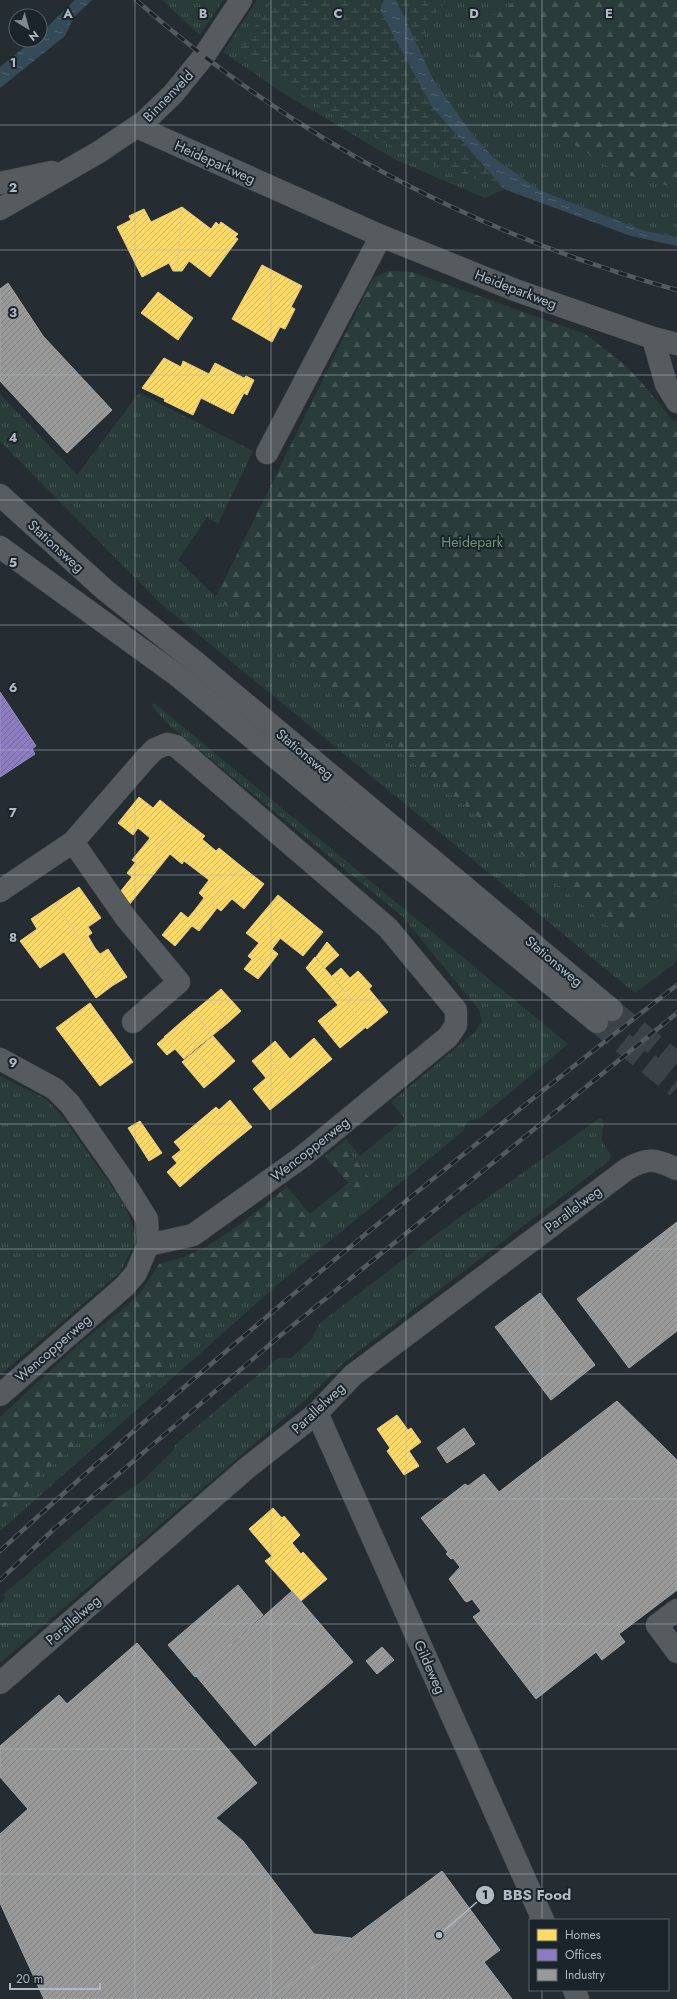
<svg xmlns="http://www.w3.org/2000/svg" width="677" height="1999" font-family="Jost,sans-serif">
	<defs>
		<pattern id="grass-tufts" width="24" height="20" patternUnits="userSpaceOnUse"><rect width="24" height="20" fill="#293c3a"/><path d="M3 7l-1-3M5 7V3M7 7l1-3M15 17l-1-3M17 17v-4M19 17l1-3" fill="none" stroke="#465655"/></pattern>
		<pattern id="forest-firs" width="22" height="20" patternUnits="userSpaceOnUse"><rect width="22" height="20" fill="#293c3a"/><path d="M5 1l3.5 6h-7zM16 11l3.5 6h-7z" fill="#465655"/></pattern>
		<pattern id="wetland-marsh" width="20" height="14" patternUnits="userSpaceOnUse"><rect width="20" height="14" fill="#293c3a"/><path d="M1 5h8M5 5V1M11 12h8M15 12V8" fill="none" stroke="#465655"/></pattern>
		<pattern id="water-ripples" width="26" height="14" patternUnits="userSpaceOnUse"><rect width="26" height="14" fill="#354a58"/><path d="M2 4q2-2 4 0t4 0M15 11q2-2 4 0t4 0" fill="none" stroke="#50626e"/></pattern>
		<pattern id="homes-hatch" width="6" height="6" patternUnits="userSpaceOnUse"><rect width="6" height="6" fill="#ffd966"/><path d="M-1 1l2-2M0 6l6-6M5 7l2-2" fill="none" stroke="#d7b95d"/></pattern>
		<pattern id="offices-hatch" width="6" height="6" patternUnits="userSpaceOnUse"><rect width="6" height="6" fill="#8e7cc3"/><path d="M-1 1l2-2M0 6l6-6M5 7l2-2" fill="none" stroke="#73689a"/></pattern>
		<pattern id="industry-hatch" width="6" height="6" patternUnits="userSpaceOnUse"><rect width="6" height="6" fill="#999"/><path d="M-1 1l2-2M0 6l6-6M5 7l2-2" fill="none" stroke="#808181"/></pattern>
	</defs>
	<rect width="100%" height="100%" fill="#262d32"/>
	<!-- grass -->
	<g fill="url(#grass-tufts)">
		<path d="M 162,0 L 223,0 L 200,35 Z"/>
		<path d="M 257,0 L 337,0 L 504,189 L 485,198 L 396,160 L 283,93 L 223,52 Z"/>
		<path d="M 447,0 L 517,0 L 486,21 L 616,171 L 677,188 L 677,237 L 645,231 L 539,190 L 493,157 L 473,135 L 433,79 L 422,58 L 426,24 Z"/>
		<path d="M 139,393 L 253,451 L 218,524 L 207,517 L 178,560 L 216,597 L 621,937 L 677,892 L 677,959 L 674,964 L 635,993 L 159,602 L 0,441 L 0,394 L 77,475 Z"/>
		<path d="M 154,703 L 568,1044 L 480,1118 L 468,1121 L 463,1131 L 277,1285 L 0,1531 L 0,1511 L 374,1184 L 342,1143 L 346,1139 L 360,1156 L 405,1119 L 391,1102 L 475,1032 L 482,1021 L 479,1010 L 403,917 L 169,725 C 164,718 156,713 152,705 Z"/>
		<path d="M 0,1076 L 46,1099 L 61,1115 L 125,1205 L 137,1239 L 120,1272 L 0,1375 Z"/>
		<path d="M 600,1118 L 603,1119 L 602,1141 L 611,1155 L 610,1160 L 347,1360 L 304,1401 L 0,1663 L 0,1603 L 5,1599 L 4,1594 L 115,1499 L 140,1483 L 174,1450 L 174,1446 L 278,1358 L 291,1358 L 311,1340 L 320,1323 L 449,1225 Z"/>
	</g>
	<!-- forest -->
	<g fill="url(#forest-firs)">
		<path d="M 517,0 L 677,0 L 677,188 L 616,172 L 491,90 L 471,50 L 486,21 Z"/>
		<path d="M 388,271 L 412,272 L 585,334 L 624,364 L 643,384 L 674,422 L 677,420 L 677,892 L 621,937 L 216,597 L 373,278 Z"/>
		<path d="M 342,1143 L 374,1184 L 0,1511 L 0,1417 L 79,1344 L 127,1306 L 140,1293 L 159,1264 L 184,1257 L 206,1247 L 238,1226 L 287,1187 L 310,1214 L 348,1183 L 325,1156 Z"/>
	</g>
	<!-- wetland -->
	<path fill="url(#wetland-marsh)" d="M 273,0 L 447,0 L 426,24 L 422,58 L 432,107 L 504,189 L 419,159 L 351,126 L 237,53 Z"/>
	<!-- water -->
	<g fill="url(#water-ripples)">
		<path d="M 75,0 L 92,0 L 74,17 L 65,36 L 0,88 L 0,67 L 33,40 L 40,40 L 40,34 Z"/>
		<path d="M 384,0 L 396,0 L 433,79 L 473,135 L 493,157 L 539,190 L 645,231 L 677,237 L 677,246 L 631,236 L 504,189 L 432,107 L 380,10 Z"/>
	</g>
	<!-- homes -->
	<g fill="url(#homes-hatch)" stroke="#e7d082">
		<path d="M 182,207 L 211,229 L 216,222 L 219,225 L 221,222 L 238,234 L 235,237 L 238,239 L 210,277 L 189,261 L 182,271 L 177,271 Z"/>
		<path d="M 182,207 L 177,271 L 173,271 L 169,263 L 142,277 L 117,227 L 131,220 L 129,216 L 144,209 L 151,222 Z"/>
		<path d="M 262,265 L 302,286 L 291,307 L 295,309 L 285,329 L 280,327 L 272,342 L 232,319 Z"/>
		<path d="M 158,292 L 193,318 L 178,340 L 141,313 Z"/>
		<path d="M 164,358 L 181,367 L 183,361 L 209,374 L 215,363 L 244,378 L 246,376 L 254,380 L 247,395 L 244,393 L 233,414 L 201,398 L 193,415 L 164,401 L 165,399 L 142,388 Z"/>
		<path d="M 139,797 L 153,808 L 160,800 L 182,818 L 154,853 L 160,858 L 152,868 L 146,863 L 142,868 L 132,860 L 150,838 L 138,828 L 133,835 L 118,823 Z"/>
		<path d="M 182,818 L 205,836 L 202,839 L 209,845 L 192,867 L 184,861 L 182,864 L 170,854 L 129,905 L 120,892 L 132,877 L 127,873 L 135,863 L 142,868 L 146,863 L 152,868 L 160,858 L 154,853 Z"/>
		<path d="M 209,845 L 216,851 L 219,848 L 241,866 L 211,903 L 217,908 L 211,916 L 205,911 L 201,916 L 194,911 L 204,898 L 199,893 L 209,880 L 192,867 Z"/>
		<path d="M 241,866 L 264,884 L 244,909 L 232,899 L 221,911 L 211,903 Z"/>
		<path d="M 79,887 L 101,918 L 88,927 L 92,933 L 81,941 L 55,903 Z"/>
		<path d="M 278,895 L 300,913 L 272,949 L 278,954 L 268,967 L 257,957 L 254,961 L 248,956 L 259,943 L 246,933 Z"/>
		<path d="M 55,903 L 81,941 L 88,936 L 95,948 L 89,952 L 91,956 L 85,960 L 92,972 L 99,968 L 112,986 L 96,998 L 64,952 L 40,968 L 20,941 L 37,929 L 31,919 Z"/>
		<path d="M 194,911 L 201,916 L 205,911 L 211,916 L 199,931 L 192,926 L 175,946 L 162,935 L 181,912 L 188,918 Z"/>
		<path d="M 300,913 L 323,932 L 303,956 L 280,938 Z"/>
		<path d="M 327,942 L 339,955 L 325,968 L 316,957 Z"/>
		<path d="M 95,948 L 100,954 L 108,949 L 127,977 L 112,986 L 99,968 L 92,972 L 85,960 L 91,956 L 89,952 Z"/>
		<path d="M 257,957 L 268,967 L 258,979 L 244,969 L 252,959 L 254,961 Z"/>
		<path d="M 315,957 L 352,1000 L 347,1004 L 366,1027 L 340,1048 L 318,1021 L 338,1005 L 306,968 Z"/>
		<path d="M 341,968 L 350,978 L 358,971 L 372,986 L 369,989 L 388,1012 L 367,1029 L 347,1004 L 352,1000 L 332,976 Z"/>
		<path d="M 221,989 L 241,1011 L 229,1022 L 209,999 Z"/>
		<path d="M 209,999 L 229,1022 L 213,1035 L 193,1012 Z"/>
		<path d="M 90,1003 L 133,1062 L 100,1086 L 56,1028 Z"/>
		<path d="M 193,1012 L 213,1035 L 199,1046 L 180,1023 Z"/>
		<path d="M 180,1023 L 199,1046 L 184,1059 L 164,1037 Z"/>
		<path d="M 213,1036 L 235,1061 L 217,1077 L 195,1051 Z"/>
		<path d="M 165,1037 L 175,1049 L 167,1055 L 157,1044 Z"/>
		<path d="M 314,1038 L 332,1059 L 296,1089 L 264,1051 L 275,1041 L 290,1059 Z"/>
		<path d="M 195,1051 L 217,1077 L 204,1088 L 182,1062 Z"/>
		<path d="M 264,1051 L 296,1089 L 270,1110 L 253,1089 L 266,1078 L 252,1061 Z"/>
		<path d="M 230,1100 L 252,1127 L 215,1157 L 191,1128 L 216,1107 L 219,1110 Z"/>
		<path d="M 140,1121 L 162,1153 L 149,1161 L 128,1128 Z"/>
		<path d="M 191,1128 L 215,1157 L 180,1187 L 167,1172 L 177,1163 L 172,1157 L 181,1150 L 174,1142 Z"/>
		<path d="M 397,1415 L 408,1430 L 411,1428 L 421,1442 L 409,1451 L 419,1466 L 404,1475 L 387,1451 L 390,1448 L 377,1429 Z"/>
		<path d="M 273,1508 L 282,1518 L 284,1516 L 300,1535 L 292,1543 L 301,1554 L 303,1552 L 327,1579 L 301,1601 L 265,1561 L 272,1556 L 249,1529 Z"/>
	</g>
	<!-- offices -->
	<path fill="url(#offices-hatch)" stroke="#988fc3" d="M 0,692 L 36,746 L 32,749 L 35,754 L 0,777 Z"/>
	<!-- industry -->
	<g fill="url(#industry-hatch)" stroke="#a0a3a6">
		<path d="M 8,283 L 43,336 L 112,410 L 67,453 L 0,381 L 0,289 Z"/>
		<path d="M 677,1222 L 677,1331 L 629,1368 L 577,1299 Z"/>
		<path d="M 540,1293 L 595,1365 L 551,1400 L 495,1327 Z"/>
		<path d="M 617,1401 L 677,1460 L 677,1590 L 619,1634 L 625,1642 L 602,1660 L 596,1652 L 536,1699 L 473,1617 L 481,1611 L 472,1599 L 467,1602 L 465,1601 L 449,1579 L 460,1567 L 453,1558 L 451,1559 L 446,1554 L 448,1552 L 421,1518 L 465,1484 L 468,1486 L 484,1474 L 499,1492 Z"/>
		<path d="M 464,1428 L 475,1444 L 447,1463 L 437,1448 Z"/>
		<path d="M 238,1585 L 263,1615 L 195,1677 L 168,1645 Z"/>
		<path d="M 292,1591 L 353,1662 L 255,1746 L 196,1676 Z"/>
		<path d="M 137,1643 L 257,1783 L 216,1818 L 243,1841 L 314,1934 L 351,1938 L 277,1994 L 281,1999 L 44,1999 L 0,1903 L 0,1834 L 28,1809 L 0,1777 L 0,1746 L 59,1695 L 67,1704 Z"/>
		<path d="M 382,1647 L 394,1660 L 377,1674 L 366,1661 Z"/>
		<path d="M 442,1871 L 500,1950 L 484,1962 L 512,1999 L 281,1999 L 277,1994 Z"/>
	</g>
	<g fill="none" stroke-linecap="round" stroke-linejoin="round">
		<!-- major-tunnel -->
		<g stroke="#3b4248" stroke-width="22" stroke-dasharray="22 11" stroke-linecap="butt">
			<path d="M 612,1010 L 677,1063"/>
			<path d="M 597,1022 L 677,1087"/>
		</g>
		<!-- minor casing -->
		<g stroke="#44494d" stroke-width="23">
			<g id="minor">
				<path d="M 137,127 L 381,236 L 515,290 L 653,338 L 677,344"/>
				<path d="M 0,183 L 52,172"/>
				<path d="M 0,209 L 99,152 L 145,121 L 173,94 L 204,56 L 241,0"/>
				<path d="M 653,338 L 666,384 L 677,402"/>
				<path d="M 267,453 L 381,236"/>
				<path d="M 0,891 L 73,842"/>
				<path d="M 133,1022 L 179,982 L 126,918 L 73,842 L 145,759 L 155,749 L 167,744 L 176,746 L 388,928 L 456,1010 L 456,1025 L 448,1037 L 302,1157 L 193,1235 L 148,1245"/>
				<path d="M 0,1059 L 55,1089 L 70,1104 L 119,1174 L 147,1219 L 148,1245 L 136,1273 L 125,1286 L 0,1395"/>
				<path d="M 317,1413 L 543,1920"/>
				<path d="M 677,1610 L 657,1625 L 677,1652"/>
				<path d="M 0,1683 L 247,1468 L 317,1413 L 353,1375 L 627,1169 C 648,1157 656,1159 677,1169"/>
				<path d="M 574,1990 L 578,1999"/>
			</g>
		</g>
		<!-- major casing -->
		<g stroke="#444a4f" stroke-width="23">
			<g id="major">
				<path d="M 0,495 L 105,590 L 193,660 L 612,1010"/>
				<path d="M 0,547 L 178,676 L 346,816 L 597,1022"/>
			</g>
		</g>
		<!-- minor -->
		<use href="#minor" stroke="#565b60" stroke-width="22"/>
		<!-- major -->
		<use href="#major" stroke="#585d62" stroke-width="22"/>
		<!-- rail casing -->
		<g stroke="#555a5e" stroke-width="4.5">
			<g id="rail">
				<path d="M 136,0 C 291,137 477,235 677,290"/>
				<path d="M 0,1551 C 217,1352 445,1166 677,985"/>
				<path d="M 0,1580 L 54,1529 L 281,1335 L 677,1013"/>
			</g>
		</g>
		<!-- rail -->
		<use href="#rail" stroke="#1b242b" stroke-width="3" stroke-dasharray="9" stroke-linecap="butt"/>
	</g>
	<!-- grid -->
	<path fill="none" stroke="#b0bac3" stroke-width="1" stroke-opacity="0.55" d="M 135,0 L 135,1999M 271,0 L 271,1999M 406,0 L 406,1999M 542,0 L 542,1920M 0,125 L 677,125M 0,250 L 677,250M 0,375 L 677,375M 0,500 L 677,500M 0,625 L 677,625M 0,750 L 677,750M 0,875 L 677,875M 0,1000 L 677,1000M 0,1124 L 677,1124M 0,1249 L 677,1249M 0,1374 L 677,1374M 0,1499 L 677,1499M 0,1624 L 677,1624M 0,1749 L 677,1749M 0,1874 L 677,1874M 542,1990 L 542,1999"/>
	<g text-anchor="middle" dominant-baseline="central" stroke-width="4" stroke-linejoin="round" paint-order="stroke">
		<!-- street labels -->
		<g font-size="14" fill="#b0bac3" stroke="#1b242b">
			<text transform="translate(168 96) rotate(-46)">Binnenveld</text>
			<text transform="translate(215 162) rotate(24)">Heideparkweg</text>
			<text transform="translate(516 289) rotate(21)">Heideparkweg</text>
			<text transform="translate(56 546) rotate(42)">Stationsweg</text>
			<text transform="translate(305 754) rotate(40)">Stationsweg</text>
			<text transform="translate(554 961) rotate(40)">Stationsweg</text>
			<text transform="translate(310 1149) rotate(-38)">Wencopperweg</text>
			<text transform="translate(573 1209) rotate(-37)">Parallelweg</text>
			<text transform="translate(53 1348) rotate(-41)">Wencopperweg</text>
			<text transform="translate(318 1408) rotate(-43)">Parallelweg</text>
			<text transform="translate(73 1620) rotate(-41)">Parallelweg</text>
			<text transform="translate(430 1667) rotate(66)">Gildeweg</text>
		</g>
		<!-- park labels -->
		<g font-size="14" fill="#709773" stroke="#1b242b">
			<text x="472" y="542">Heidepark</text>
		</g>
	</g>
	<g font-size="13" text-anchor="middle" font-weight="bold" fill="#b0bac3" stroke="#1b242b" stroke-width="4" stroke-linejoin="round" paint-order="stroke">
		<text x="68" y="18">A</text>
		<text x="203" y="18">B</text>
		<text x="338" y="18">C</text>
		<text x="474" y="18">D</text>
		<text x="609" y="18">E</text>
		<text x="13" y="67">1</text>
		<text x="13" y="192">2</text>
		<text x="13" y="317">3</text>
		<text x="13" y="442">4</text>
		<text x="13" y="567">5</text>
		<text x="13" y="692">6</text>
		<text x="13" y="817">7</text>
		<text x="13" y="942">8</text>
		<text x="13" y="1067">9</text>
	</g>
	<!-- callouts -->
	<path fill="none" stroke="#b0bac3" stroke-width="1.5" d="M439 1935L485 1895"/>
	<g fill="#b0bac3" stroke="#1b242b" stroke-width="1.5">
		<circle cx="439" cy="1935" r="4"/>
		<circle cx="485" cy="1895" r="10"/>
	</g>
	<g font-size="12" text-anchor="middle" font-weight="bold" fill="#111">
		<text x="485" y="1899">1</text>
	</g>
	<g font-size="15" text-anchor="middle" font-weight="bold" fill="#b0bac3" stroke="#1b242b" stroke-width="4" stroke-linejoin="round" paint-order="stroke">
		<text x="537" y="1900">BBS Food</text>
	</g>
	<!-- legend -->
	<rect x="529" y="1919" width="140" height="72" fill="#1b242b" stroke="#576068"/>
	<rect x="537" y="1929" width="20" height="12" fill="#ffd966" stroke="#576068"/>
	<text x="565" y="1939" font-size="12" fill="#b0bac3">Homes</text>
	<rect x="537" y="1949" width="20" height="12" fill="#8e7cc3" stroke="#576068"/>
	<text x="565" y="1959" font-size="12" fill="#b0bac3">Offices</text>
	<rect x="537" y="1969" width="20" height="12" fill="#999999" stroke="#576068"/>
	<text x="565" y="1979" font-size="12" fill="#b0bac3">Industry</text>
	<!-- north arrow -->
	<g transform="translate(28 28) rotate(143)"><circle r="19" fill="#1b242b" stroke="#576068"/>
	<path d="M0-3L7 15L0 10L-7 15Z" fill="#808990"/>
	<text y="-6" font-size="11" font-weight="bold" text-anchor="middle" fill="#b0bac3">N</text>
	</g>
	<!-- scale -->
	<path d="M10 1983v6h90v-6" fill="none" stroke="#b0bac3" stroke-width="2"/>
	<text x="16" y="1983" font-size="12" fill="#b0bac3" stroke="#1b242b" stroke-width="3" paint-order="stroke">20 m</text>
</svg>
